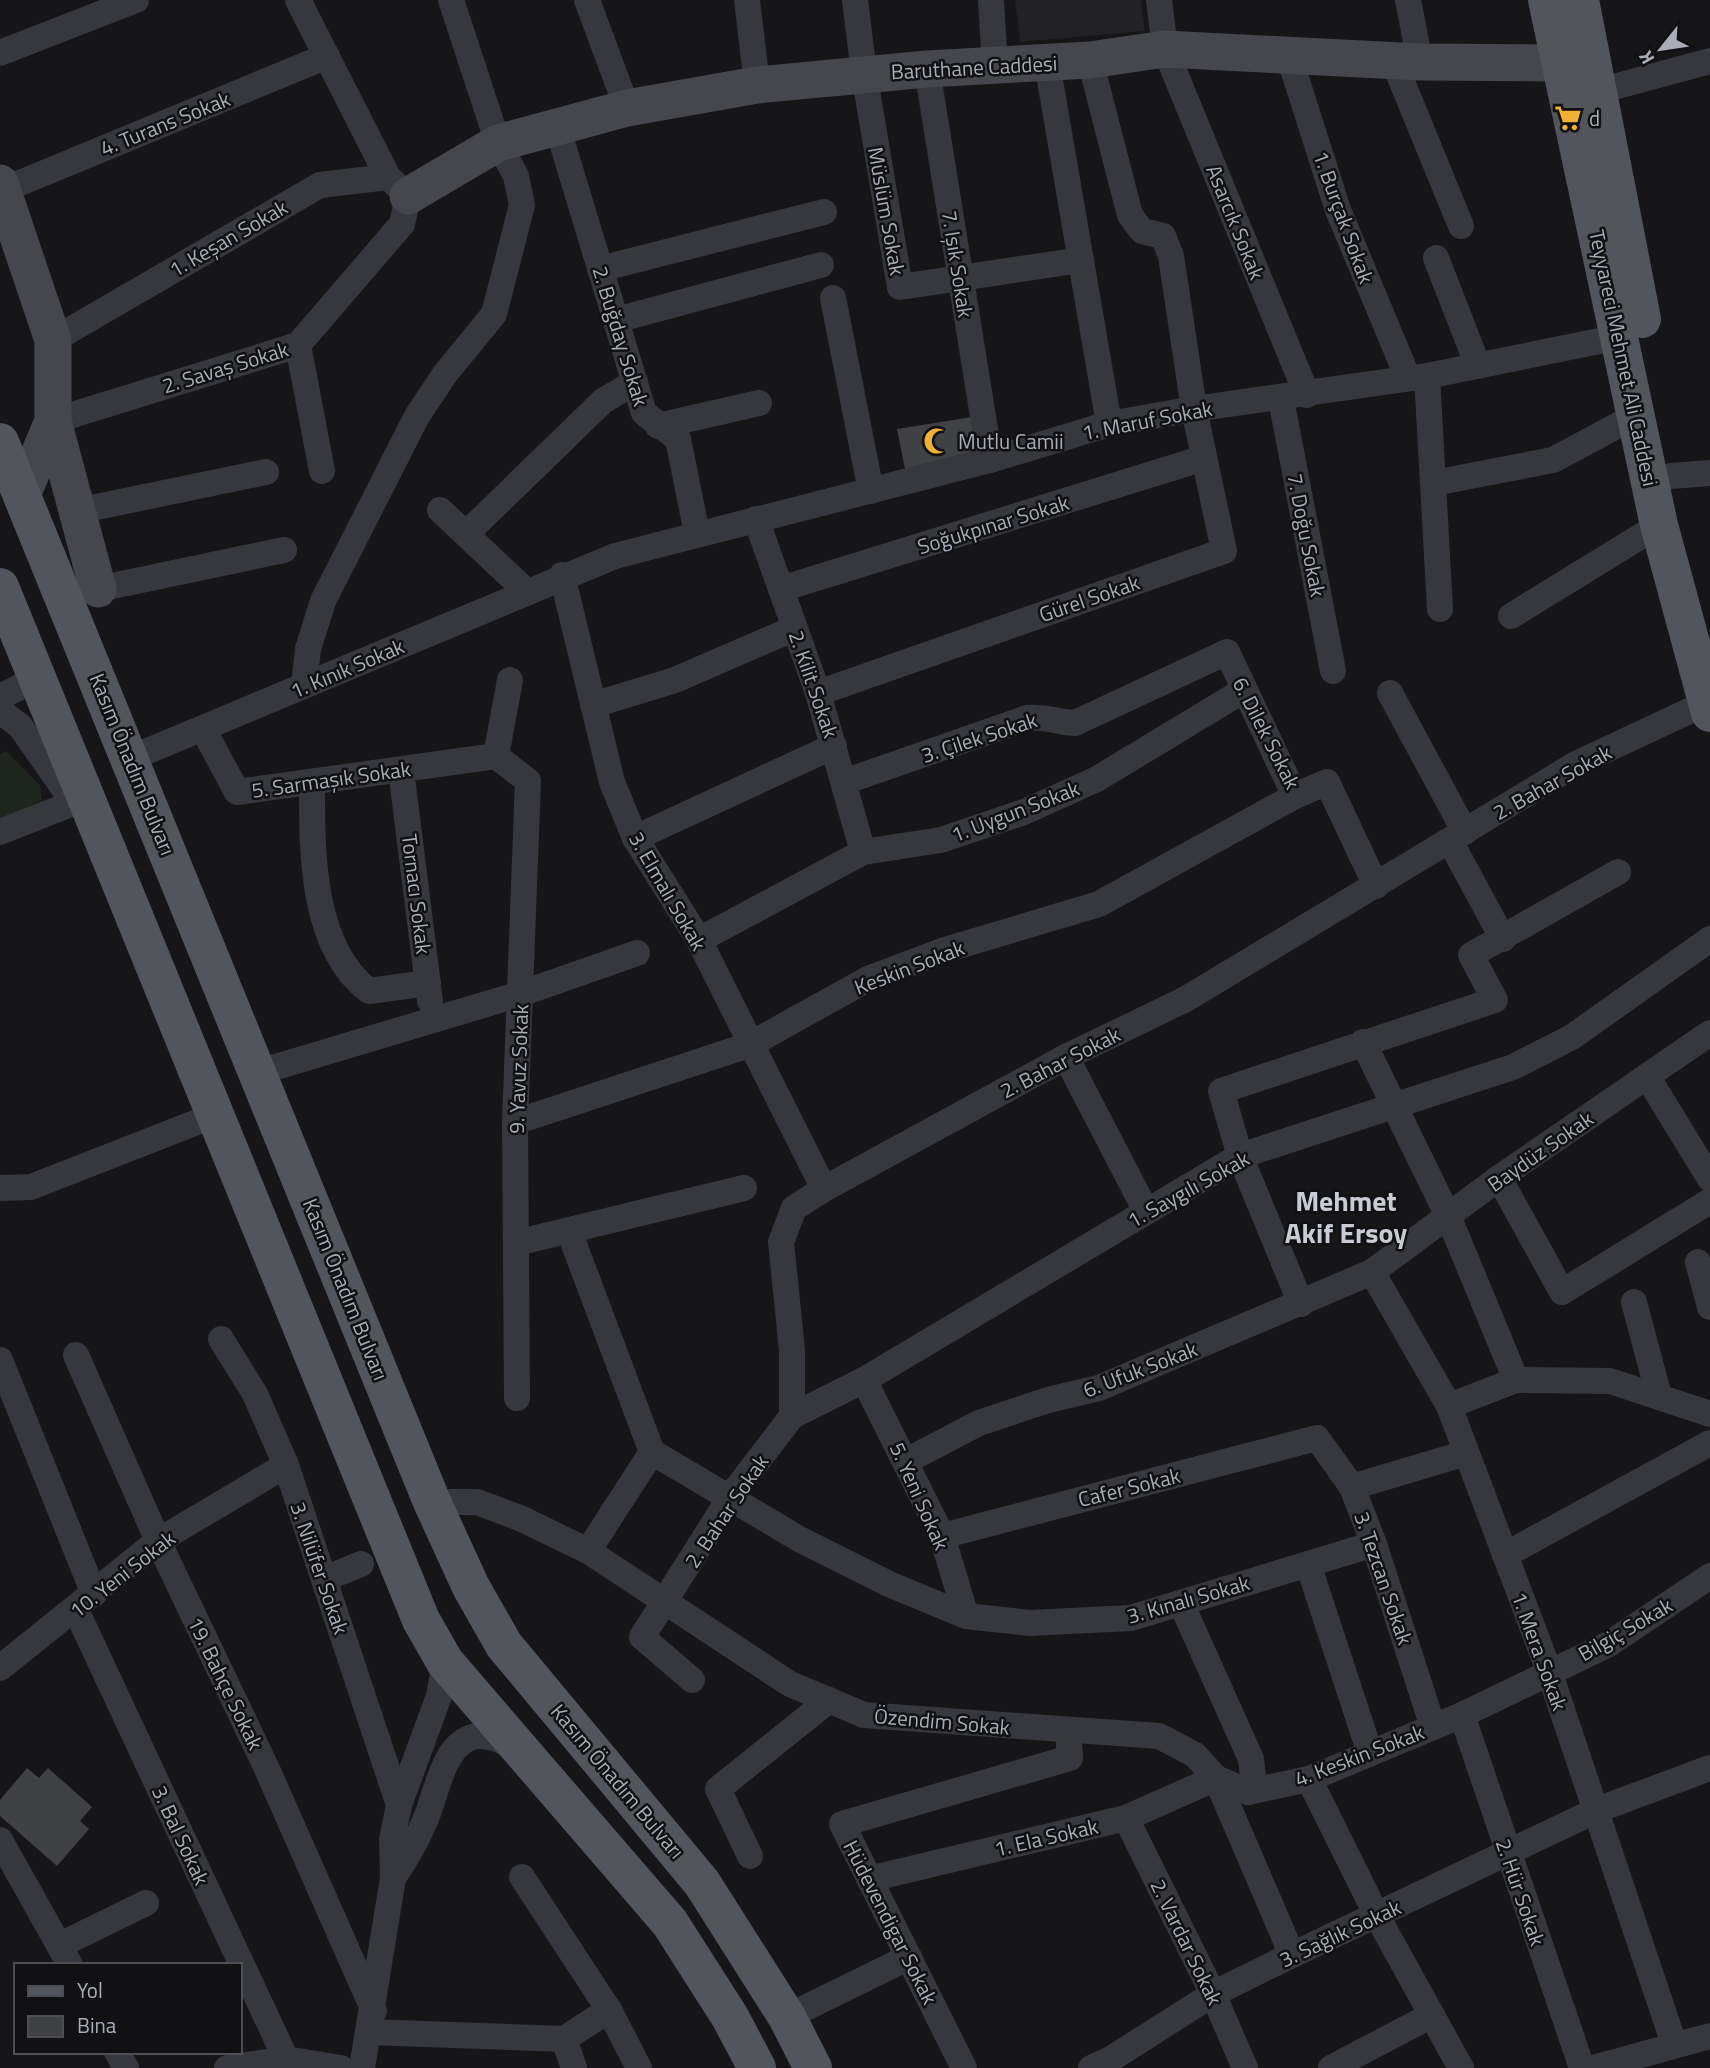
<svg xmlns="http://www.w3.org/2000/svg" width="1710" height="2068" font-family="'Titillium Web',sans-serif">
	<rect width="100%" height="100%" fill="#161618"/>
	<!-- built -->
	<path fill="#222225" d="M 1015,0 L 1141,0 L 1145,31 L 1020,42 Z"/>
	<!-- green -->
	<path fill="#1e261f" d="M 6,751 L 40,785 L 42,800 L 0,821 L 0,754 Z"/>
	<!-- building -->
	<g fill="#404145">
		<path d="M 972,417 L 977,452 L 906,474 L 897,429 Z"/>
		<path d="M 27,1768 L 39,1778 L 48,1768 L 92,1807 L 80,1821 L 89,1829 L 57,1866 L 0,1816 L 0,1800 Z"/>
	</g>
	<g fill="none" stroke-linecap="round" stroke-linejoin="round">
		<!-- street -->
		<g stroke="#37383d" stroke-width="26">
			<path d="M 298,0 L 388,177"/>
			<path d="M 587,0 L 627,108"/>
			<path d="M 747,0 L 757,85"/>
			<path d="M 855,0 L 864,73 L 900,287 L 1081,260"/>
			<path d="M 991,0 L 995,66"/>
			<path d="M 1159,0 L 1165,49 L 1307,395"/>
			<path d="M 1408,0 L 1420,62"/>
			<path d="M 0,53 L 136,0"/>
			<path d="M 1288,53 L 1338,210 L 1408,378"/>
			<path d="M 1393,60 L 1461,226"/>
			<path d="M 1047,63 L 1109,424"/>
			<path d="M 927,69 L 990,460"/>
			<path d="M 1599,91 L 1710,61"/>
			<path d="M 557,126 L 644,413 L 678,439 L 697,534"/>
			<path d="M 3,190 L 327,56"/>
			<path d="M 1436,258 L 1478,366"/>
			<path d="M 600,269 L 824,212"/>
			<path d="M 833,298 L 871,491"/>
			<path d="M 616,320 L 821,265"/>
			<path d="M 53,340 L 320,185 L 388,177 L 408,196 L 402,224 L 298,345 L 53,421"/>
			<path d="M 298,345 L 322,471"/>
			<path d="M 1427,376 L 1440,609"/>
			<path d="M 1281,399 L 1333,671"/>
			<path d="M 658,426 L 759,403"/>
			<path d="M 1671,476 L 1710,473"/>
			<path d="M 1434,483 L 1553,460 L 1637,415"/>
			<path d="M 440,510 L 526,591"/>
			<path d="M 77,511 L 266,472"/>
			<path d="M 756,519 L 818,693 L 863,852"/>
			<path d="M 466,534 L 603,401 L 635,382"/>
			<path d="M 562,575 L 612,782 L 635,838 L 699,940 L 824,1189"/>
			<path d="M 98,589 L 284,550"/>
			<path d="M 781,589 L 1204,458"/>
			<path d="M 1511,616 L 1659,525"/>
			<path d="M 304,686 L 308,649 L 323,601 L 417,416 L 445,374 L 494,314 L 522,205 L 516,176 L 498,143 L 451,0"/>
			<path d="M 818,693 L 1224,551 L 1194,409 L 1171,256 L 1163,236 L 1142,231 L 1130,215 L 1090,60"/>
			<path d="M 1390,693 L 1465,832"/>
			<path d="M 0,697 L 38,678"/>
			<path d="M 593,705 L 675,680 L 795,628"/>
			<path d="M 0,711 L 20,726 L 74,803"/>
			<path d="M 203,729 L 237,792 L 496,756"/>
			<path d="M 496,756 L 528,781 L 515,1122 L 517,1398"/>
			<path d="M 496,756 L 510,680"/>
			<path d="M 131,758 L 615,556 L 990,460 L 1109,424 L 1194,409 L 1427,376 L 1619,337"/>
			<path d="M 401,770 L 430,1001"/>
			<path d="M 312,782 C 312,848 310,946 369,991 L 428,983"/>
			<path d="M 844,782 L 1027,718 C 1048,716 1055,722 1075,723 L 1227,652 L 1295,796 L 1327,782 L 1376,886"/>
			<path d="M 0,832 L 86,798"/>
			<path d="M 635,838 L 834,746"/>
			<path d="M 1450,841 L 1503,939"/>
			<path d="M 699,940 L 863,852 L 941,840 L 1024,812 L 1097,779 L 1244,690"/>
			<path d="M 1363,1042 L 1449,1218 L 1516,1380"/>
			<path d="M 1066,1057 L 1146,1211"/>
			<path d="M 259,1072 L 520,994 L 637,953"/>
			<path d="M 1647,1076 L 1710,1179"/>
			<path d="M 515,1122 L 749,1045 L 868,979 L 945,950 L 1099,904 L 1295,796"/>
			<path d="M 1499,1178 L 1562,1292 L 1710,1201"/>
			<path d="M 0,1188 L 31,1187 L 215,1115"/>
			<path d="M 569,1231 L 652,1452 L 801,1540 L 889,1584 L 966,1616 L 1030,1623 L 1131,1618 L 1374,1544"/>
			<path d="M 516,1243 L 744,1188"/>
			<path d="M 1698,1262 L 1710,1307"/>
			<path d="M 1372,1272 L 1449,1406 L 1549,1671 L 1674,2044"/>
			<path d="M 1634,1302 L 1659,1396"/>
			<path d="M 1301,1304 L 1240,1156 L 1221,1091 L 1495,1000 L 1471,955 L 1618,872"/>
			<path d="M 221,1339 L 255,1394 L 286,1465 L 399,1805"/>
			<path d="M 76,1355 L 158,1541 L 267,1769 L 374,2011"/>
			<path d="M 0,1360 L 94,1594"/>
			<path d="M 864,1380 L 942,1536 L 966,1616"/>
			<path d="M 1449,1406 L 1516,1380 L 1610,1381 L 1710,1414"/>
			<path d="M 792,1416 L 864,1380 L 1240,1156 L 1513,1067 L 1572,1037 L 1710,939"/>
			<path d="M 906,1461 L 979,1423 L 1048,1400 L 1099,1388 L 1372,1272 L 1499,1178 L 1710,1033"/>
			<path d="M 1352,1487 L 1466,1453"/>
			<path d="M 432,1502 L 477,1502 L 520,1518 L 588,1551 L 790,1684 L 864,1715 L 1159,1736 L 1195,1755 L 1216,1778 L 1292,1955"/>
			<path d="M 942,1536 L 1317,1438 L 1352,1487 L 1374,1544 L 1433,1727"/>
			<path d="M 588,1551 L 652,1452"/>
			<path d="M 1505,1555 L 1710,1443"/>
			<path d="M 1308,1564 L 1370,1753"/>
			<path d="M 324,1579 L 361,1564"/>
			<path d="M 1181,1603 L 1251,1759 L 1253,1777 L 1248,1792"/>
			<path d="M 76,1610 L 286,2059"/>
			<path d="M 0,1668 L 158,1541 L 286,1465"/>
			<path d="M 692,1680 L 642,1637 L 731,1496 L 792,1416 L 792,1350 L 781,1242 L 794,1208 L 824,1189 L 1066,1057 L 1186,999 L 1576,764 L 1706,703"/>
			<path d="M 1462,1715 L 1582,2068"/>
			<path d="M 1309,1779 L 1377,1916 L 1461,2068"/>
			<path d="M 1126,1818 L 1213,1994 L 1245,2068"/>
			<path d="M 0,1840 L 70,1965"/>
			<path d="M 750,1856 L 718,1789 L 829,1700"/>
			<path d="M 522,1877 L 609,2010 L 639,2068"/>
			<path d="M 393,1878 C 407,1858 418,1838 427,1816 C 443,1771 452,1710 515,1748"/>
			<path d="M 869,1879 L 1126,1818 L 1216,1778 L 1248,1792 L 1309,1779 L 1462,1715 L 1609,1644 L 1710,1576"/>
			<path d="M 60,1945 L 146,1903"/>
			<path d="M 787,2017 L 909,1957"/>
			<path d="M 369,2032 L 564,2039"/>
			<path d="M 117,2052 L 126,2068"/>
			<path d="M 227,2068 L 286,2059 L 341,2068"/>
			<path d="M 362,2068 L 393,1878 L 392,1839 L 399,1805 L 439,1696 L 445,1662"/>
			<path d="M 574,2068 L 564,2039 L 609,2010"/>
			<path d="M 964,2068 L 842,1824 L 1070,1758 L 1068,1730"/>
			<path d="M 1091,2068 L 1111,2059 L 1213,1994 L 1292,1955 L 1597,1810 L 1710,1768"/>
			<path d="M 1331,2068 L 1432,2015"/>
			<path d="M 1593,2068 L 1710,2036"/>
		</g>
		<!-- secondary -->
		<g stroke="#45474d" stroke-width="37">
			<path d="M 0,183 L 53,340 L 53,421 L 22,495"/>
			<path d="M 408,196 L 498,143 L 627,108 L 757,85 L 927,69 L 1090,60 L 1165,49 L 1420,62 L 1560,63"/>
			<path d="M 53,421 L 98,589"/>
		</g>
		<!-- primary -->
		<g stroke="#53555c" stroke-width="38">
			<path d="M 1547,0 L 1659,525 L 1710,713"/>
			<path d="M 1580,0 L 1642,319"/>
			<path d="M 0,442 L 432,1502 L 471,1587 L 504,1645 L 702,1883 L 787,2017 L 813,2068"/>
			<path d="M 0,587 L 421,1620 L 445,1662 L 670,1923 L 730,2017 L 757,2068"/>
		</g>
	</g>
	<!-- icons -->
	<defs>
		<g id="supermarket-bare" transform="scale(2.1)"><path d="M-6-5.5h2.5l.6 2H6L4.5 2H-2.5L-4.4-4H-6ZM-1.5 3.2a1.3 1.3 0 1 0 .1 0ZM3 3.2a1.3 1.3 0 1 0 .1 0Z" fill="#f2b134" stroke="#111113" stroke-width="2.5" paint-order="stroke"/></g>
		<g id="mosque-bare" transform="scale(2.1)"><path d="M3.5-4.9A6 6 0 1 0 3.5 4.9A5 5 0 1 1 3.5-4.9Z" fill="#f2b134" stroke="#111113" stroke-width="2.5" paint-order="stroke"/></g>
	</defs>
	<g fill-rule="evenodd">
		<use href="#supermarket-bare" x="1568" y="118"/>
		<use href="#mosque-bare" x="937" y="441"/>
	</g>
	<g text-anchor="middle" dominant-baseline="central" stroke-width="5" stroke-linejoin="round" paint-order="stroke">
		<!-- street labels -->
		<g font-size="21" fill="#a8adb8" stroke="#111113">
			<text transform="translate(974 67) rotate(-3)">Baruthane Caddesi</text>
			<text transform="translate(165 123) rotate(-22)">4. Turans Sokak</text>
			<text transform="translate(887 211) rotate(80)">Müslüm Sokak</text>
			<text transform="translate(1344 217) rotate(70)">1. Burçak Sokak</text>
			<text transform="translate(1236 222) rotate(68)">Asarcık Sokak</text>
			<text transform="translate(228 238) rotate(-30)">1. Keşan Sokak</text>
			<text transform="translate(958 264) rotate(81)">7. Işık Sokak</text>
			<text transform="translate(621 336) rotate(73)">2. Buğday Sokak</text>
			<text transform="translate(1624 358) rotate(78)">Teyyareci Mehmet Ali Caddesi</text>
			<text transform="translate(225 367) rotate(-17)">2. Savaş Sokak</text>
			<text transform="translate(1147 420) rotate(-11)">1. Maruf Sokak</text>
			<text transform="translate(993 524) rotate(-17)">Soğukpınar Sokak</text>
			<text transform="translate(1307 535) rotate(79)">7. Doğu Sokak</text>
			<text transform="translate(1089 598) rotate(-19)">Gürel Sokak</text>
			<text transform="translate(347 668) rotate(-23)">1. Kınık Sokak</text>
			<text transform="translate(814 684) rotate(71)">2. Kilit Sokak</text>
			<text transform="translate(1267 733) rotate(63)">6. Dilek Sokak</text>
			<text transform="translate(979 737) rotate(-18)">3. Çilek Sokak</text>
			<text transform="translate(133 764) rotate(68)">Kasım Önadım Bulvarı</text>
			<text transform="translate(331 779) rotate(-8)">5. Sarmaşık Sokak</text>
			<text transform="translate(1552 782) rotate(-29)">2. Bahar Sokak</text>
			<text transform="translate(1015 811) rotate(-21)">1. Uygun Sokak</text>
			<text transform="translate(668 891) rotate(60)">3. Elmalı Sokak</text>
			<text transform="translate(417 894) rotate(83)">Tornacı Sokak</text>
			<text transform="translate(909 967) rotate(-21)">Keskin Sokak</text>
			<text transform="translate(1060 1062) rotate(-27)">2. Bahar Sokak</text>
			<text transform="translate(518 1069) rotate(-88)">9. Yavuz Sokak</text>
			<text transform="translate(1540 1151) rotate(-35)">Baydüz Sokak</text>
			<text transform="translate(1188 1189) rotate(-29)">1. Saygılı Sokak</text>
			<text transform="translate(346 1289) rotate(68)">Kasım Önadım Bulvarı</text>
			<text transform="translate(1140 1369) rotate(-21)">6. Ufuk Sokak</text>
			<text transform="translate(1129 1487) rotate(-14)">Cafer Sokak</text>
			<text transform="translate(920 1496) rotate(66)">5. Yeni Sokak</text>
			<text transform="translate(726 1511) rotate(-56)">2. Bahar Sokak</text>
			<text transform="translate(320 1568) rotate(71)">3. Nilüfer Sokak</text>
			<text transform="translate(122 1574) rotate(-38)">10. Yeni Sokak</text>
			<text transform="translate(1384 1578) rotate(71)">3. Tezcan Sokak</text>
			<text transform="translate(1188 1599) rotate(-16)">3. Kınalı Sokak</text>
			<text transform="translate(1625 1629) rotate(-30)">Bilgiç Sokak</text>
			<text transform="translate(1540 1651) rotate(70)">1. Mera Sokak</text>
			<text transform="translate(226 1683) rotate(64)">19. Bahçe Sokak</text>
			<text transform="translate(942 1721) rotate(5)">Özendim Sokak</text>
			<text transform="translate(1359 1755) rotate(-21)">4. Keskin Sokak</text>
			<text transform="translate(618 1781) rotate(50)">Kasım Önadım Bulvarı</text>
			<text transform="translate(181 1835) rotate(65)">3. Bal Sokak</text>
			<text transform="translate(1046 1837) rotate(-13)">1. Ela Sokak</text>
			<text transform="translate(1521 1892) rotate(71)">2. Hür Sokak</text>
			<text transform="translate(891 1922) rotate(63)">Hüdevendigar Sokak</text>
			<text transform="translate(1340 1933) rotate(-25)">3. Sağlık Sokak</text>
			<text transform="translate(1187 1942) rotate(64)">2. Vardar Sokak</text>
		</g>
		<!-- poi labels -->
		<g font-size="21" fill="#a8adb8" stroke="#111113" text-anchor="start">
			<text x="1589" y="118">d</text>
			<text x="958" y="441">Mutlu Camii</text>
		</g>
		<!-- district labels -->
		<g font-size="28" font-weight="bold" fill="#c9ccd4" stroke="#111113">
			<text x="1346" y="1200">Mehmet<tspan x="1346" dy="32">Akif Ersoy</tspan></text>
		</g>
	</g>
	<!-- legend -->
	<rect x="14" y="1963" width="228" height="91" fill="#111113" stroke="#4d4f55" stroke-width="2"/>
	<rect x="28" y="1986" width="35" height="10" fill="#53555c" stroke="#4d4f55" stroke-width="2"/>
	<text x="77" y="1998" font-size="21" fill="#a8adb8">Yol</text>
	<rect x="28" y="2016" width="35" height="21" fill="#404145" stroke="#4d4f55" stroke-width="2"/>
	<text x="77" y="2033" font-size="21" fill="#a8adb8">Bina</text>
	<!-- north arrow -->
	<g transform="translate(1661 49) rotate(240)" stroke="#111113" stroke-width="5" paint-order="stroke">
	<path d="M0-5L12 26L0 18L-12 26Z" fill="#a8adb8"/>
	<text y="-10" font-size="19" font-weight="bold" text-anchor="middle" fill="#a8adb8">K</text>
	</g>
</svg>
